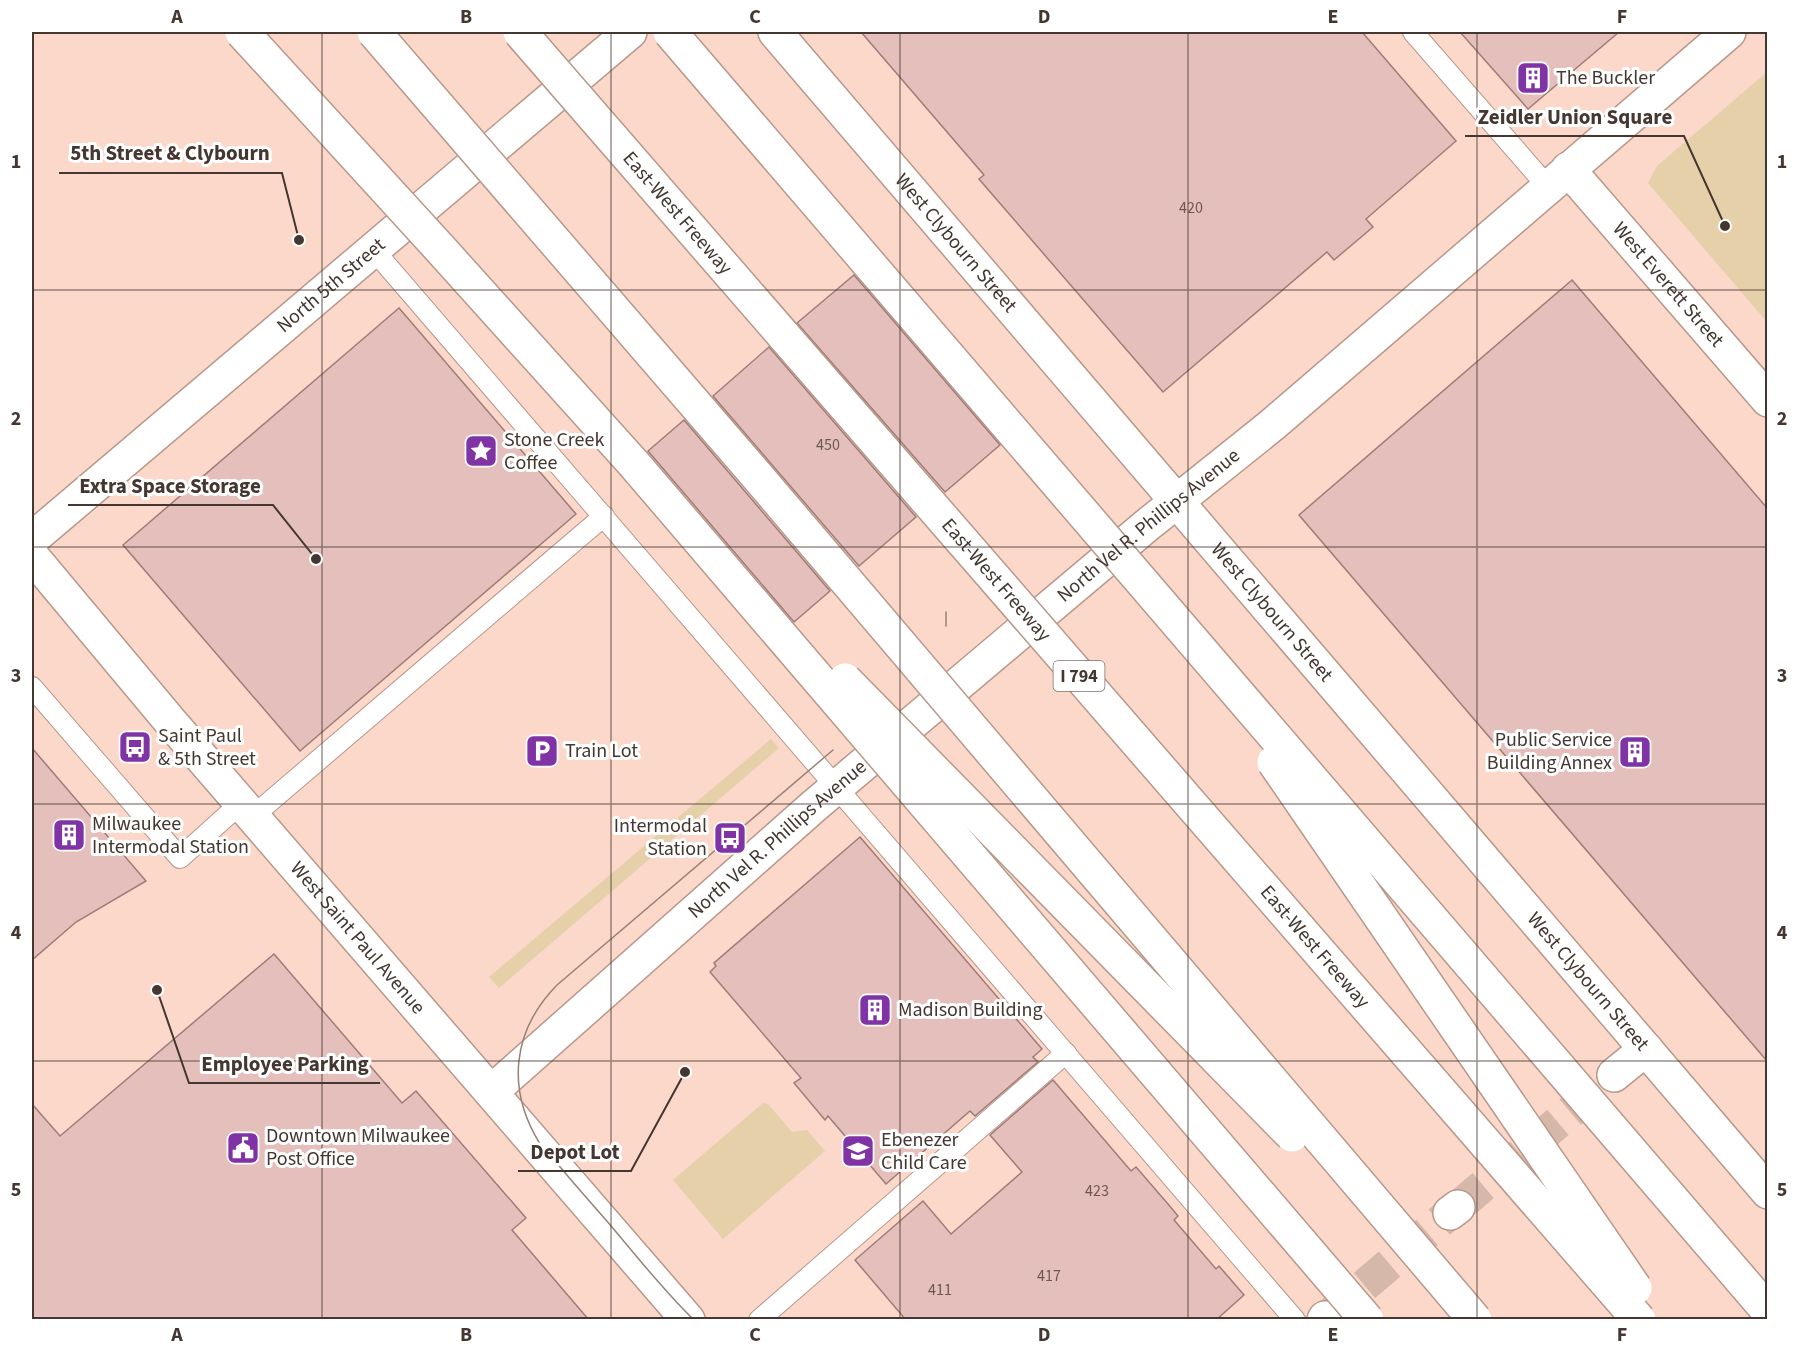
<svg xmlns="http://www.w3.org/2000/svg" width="1799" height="1351" font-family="'Source Sans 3',sans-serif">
	<rect width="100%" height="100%" fill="#fbd8c9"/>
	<!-- green -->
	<g fill="#e6d0a9">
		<path d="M 1767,72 L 1767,322 L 1648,183 L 1657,166 Z"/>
		<path d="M 771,739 L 779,748 L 499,988 L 489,977 Z"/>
		<path d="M 763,1103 L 768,1104 L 792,1132 L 807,1130 L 825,1151 L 723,1239 L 673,1180 Z"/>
	</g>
	<!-- building -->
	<g fill="#e5bfbb" stroke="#9f7c78" stroke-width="1.5">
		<path d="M 861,32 L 1362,32 L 1456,141 L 1366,219 L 1373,227 L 1334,260 L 1327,252 L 1163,392 L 979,179 L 984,175 Z"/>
		<path d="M 1460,32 L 1619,32 L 1528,109 Z"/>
		<path d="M 854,275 L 1000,445 L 945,492 L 797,323 Z"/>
		<path d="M 1572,280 L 1767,508 L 1767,1061 L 1299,515 Z"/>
		<path d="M 399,308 L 576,514 L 300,751 L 123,545 Z"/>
		<path d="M 769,347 L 916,517 L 859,566 L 713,396 Z"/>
		<path d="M 684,420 L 830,591 L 794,622 L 648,451 Z"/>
		<path d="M 32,748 L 146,881 L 76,922 L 32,960 Z"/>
		<path d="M 860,837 L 1042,1049 L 1033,1057 L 1038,1062 L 975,1116 L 970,1111 L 886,1184 L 828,1116 L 825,1120 L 794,1083 L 801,1078 L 710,972 L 716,966 L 714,963 Z"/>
		<path d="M 274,954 L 402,1103 L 416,1091 L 526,1218 L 512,1230 L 589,1320 L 32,1320 L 32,1104 L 60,1136 Z"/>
		<path d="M 1053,1080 L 1131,1171 L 1136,1167 L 1168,1204 L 1178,1216 L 1174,1220 L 1216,1269 L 1219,1266 L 1244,1295 L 1216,1320 L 906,1320 L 855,1260 L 923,1201 L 951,1234 L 1022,1172 L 990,1135 Z"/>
	</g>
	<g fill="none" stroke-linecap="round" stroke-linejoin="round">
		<!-- minor-tunnel -->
		<g stroke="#d6b8aa" stroke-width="33" stroke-dasharray="33 16" stroke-linecap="butt">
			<path d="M 1458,1207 L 1614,1075"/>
			<path d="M 1327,1317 L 1450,1213"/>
		</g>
		<!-- service casing -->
		<g stroke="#b8988a" stroke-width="22">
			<g id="service">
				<path d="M 1413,32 L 1548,187"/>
				<path d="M 372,248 L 1295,1320"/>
				<path d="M 32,687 L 180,858 L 241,803"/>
				<path d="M 253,816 L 604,516"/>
				<path d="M 759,1320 L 1066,1053"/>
			</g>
		</g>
		<!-- minor casing -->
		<g stroke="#b8988a" stroke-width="36">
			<g id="minor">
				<path id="s1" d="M 1568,169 L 1768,400"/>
				<path id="s2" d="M 32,539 L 630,32"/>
				<path d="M 1614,1075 L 1646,1049"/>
				<path d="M 1450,1213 L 1458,1207"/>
				<path d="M 1324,1320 L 1325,1318"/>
			</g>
		</g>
		<!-- tertiary casing -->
		<g stroke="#b8988a" stroke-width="36">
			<g id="tertiary">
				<path id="s3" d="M 32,556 L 169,720 L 688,1320"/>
				<path id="s4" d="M 491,1092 L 814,806 L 1146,526 L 1272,425 L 1729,32"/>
			</g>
		</g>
		<!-- secondary casing -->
		<g stroke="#b8988a" stroke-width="36">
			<g id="secondary">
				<path id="s5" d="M 775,32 L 1768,1192"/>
			</g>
		</g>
		<!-- service -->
		<use href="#service" stroke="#fff" stroke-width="20"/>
		<!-- minor -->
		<use href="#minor" stroke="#fff" stroke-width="33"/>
		<!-- tertiary -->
		<use href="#tertiary" stroke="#fff" stroke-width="33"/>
		<!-- secondary -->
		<use href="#secondary" stroke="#fff" stroke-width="33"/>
		<!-- tram -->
		<g stroke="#988177" stroke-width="1.5">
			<path d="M 946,612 L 946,626"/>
			<path d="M 694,1320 C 662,1289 635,1254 606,1220 C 591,1203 576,1186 561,1168 C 554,1160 546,1153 540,1144 C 506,1089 512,1031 557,985 L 833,750"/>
		</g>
		<!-- motorway-bridge casing -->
		<g stroke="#b8988a" stroke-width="36" stroke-linecap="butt">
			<g id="motorway-bridge">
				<path d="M 242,32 L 445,254 L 634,464 L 1367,1320"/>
				<path d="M 374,32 L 752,470 L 1475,1320"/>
				<path id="s6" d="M 520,32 L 1639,1320"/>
				<path d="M 670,32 L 1768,1311"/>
				<path d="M 845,680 L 1292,1135"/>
				<path d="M 1274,762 L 1635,1288"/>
			</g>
		</g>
		<!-- motorway-bridge -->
		<use href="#motorway-bridge" stroke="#fff" stroke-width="33"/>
	</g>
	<!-- grid -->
	<path fill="none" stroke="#443630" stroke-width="1.5" stroke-opacity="0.55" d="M 322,32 L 322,1320M 611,32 L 611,1320M 900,32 L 900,1320M 1188,32 L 1188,1320M 1477,32 L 1477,1320M 32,290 L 1768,290M 32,547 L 1768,547M 32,804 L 1768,804M 32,1061 L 1768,1061"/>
	<!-- icons -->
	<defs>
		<g id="building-square" transform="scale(1.725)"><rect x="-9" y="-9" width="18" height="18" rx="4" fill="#8033a4" stroke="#fff"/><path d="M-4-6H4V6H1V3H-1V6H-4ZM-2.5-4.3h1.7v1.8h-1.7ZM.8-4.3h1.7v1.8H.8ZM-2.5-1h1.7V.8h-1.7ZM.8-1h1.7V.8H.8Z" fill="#fff"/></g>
		<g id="sight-square" transform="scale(1.725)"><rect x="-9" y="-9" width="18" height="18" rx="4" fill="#8033a4" stroke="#fff"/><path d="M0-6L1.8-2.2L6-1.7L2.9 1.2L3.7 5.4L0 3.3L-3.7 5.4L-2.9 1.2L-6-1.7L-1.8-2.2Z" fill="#fff"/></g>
		<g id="bus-square" transform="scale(1.725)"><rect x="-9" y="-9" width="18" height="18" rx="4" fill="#8033a4" stroke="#fff"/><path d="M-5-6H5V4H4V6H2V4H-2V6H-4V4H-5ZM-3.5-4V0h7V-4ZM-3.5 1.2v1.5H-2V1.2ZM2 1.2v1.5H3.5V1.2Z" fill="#fff"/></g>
		<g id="parking-square" transform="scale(1.725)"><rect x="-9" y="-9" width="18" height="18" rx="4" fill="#8033a4" stroke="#fff"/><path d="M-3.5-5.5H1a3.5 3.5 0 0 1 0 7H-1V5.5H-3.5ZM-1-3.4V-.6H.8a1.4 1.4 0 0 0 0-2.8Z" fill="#fff"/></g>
		<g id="civic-square" transform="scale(1.725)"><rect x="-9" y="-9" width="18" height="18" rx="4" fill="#8033a4" stroke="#fff"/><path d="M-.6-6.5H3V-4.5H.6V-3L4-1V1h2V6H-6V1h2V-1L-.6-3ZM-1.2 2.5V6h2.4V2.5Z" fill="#fff"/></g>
		<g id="school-square" transform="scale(1.725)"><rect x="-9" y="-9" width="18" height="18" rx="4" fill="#8033a4" stroke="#fff"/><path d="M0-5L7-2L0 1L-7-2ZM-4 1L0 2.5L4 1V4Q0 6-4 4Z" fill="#fff"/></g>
	</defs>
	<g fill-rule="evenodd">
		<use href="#building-square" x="1533" y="78"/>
		<use href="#sight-square" x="481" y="451"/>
		<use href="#bus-square" x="135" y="747"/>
		<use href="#parking-square" x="542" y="751"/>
		<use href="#building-square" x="1635" y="752"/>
		<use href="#building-square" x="69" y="835"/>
		<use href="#bus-square" x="730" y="838"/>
		<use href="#building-square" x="875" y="1010"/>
		<use href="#civic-square" x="243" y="1148"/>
		<use href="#school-square" x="858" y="1151"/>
	</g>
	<g text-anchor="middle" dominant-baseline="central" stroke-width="6" stroke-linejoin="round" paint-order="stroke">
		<!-- number labels -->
		<g font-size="16" fill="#6c5853">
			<text x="1191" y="208">420</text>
			<text x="828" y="445">450</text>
			<text x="1097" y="1191">423</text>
			<text x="1049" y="1276">417</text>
			<text x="940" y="1290">411</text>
		</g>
		<!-- shield labels -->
		<rect fill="#fff" stroke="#7c726e" stroke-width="1.5" x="1053.5" y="661" width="51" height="30" rx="4.5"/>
		<g font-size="18" font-weight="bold" fill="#443630">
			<text x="1079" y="676">I 794</text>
		</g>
		<!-- poi labels -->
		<g font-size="20" fill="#443630" stroke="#fff" text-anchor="start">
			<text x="1556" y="78">The Buckler</text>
			<text x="504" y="440">Stone Creek<tspan x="504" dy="23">Coffee</tspan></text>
			<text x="158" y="736">Saint Paul<tspan x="158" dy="23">&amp; 5th Street</tspan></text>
			<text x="1612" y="740" text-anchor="end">Public Service<tspan x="1612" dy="23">Building Annex</tspan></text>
			<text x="565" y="751">Train Lot</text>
			<text x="92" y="824">Milwaukee<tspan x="92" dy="23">Intermodal Station</tspan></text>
			<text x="707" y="826" text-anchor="end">Intermodal<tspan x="707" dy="23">Station</tspan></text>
			<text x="898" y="1010">Madison Building</text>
			<text x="266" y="1136">Downtown Milwaukee<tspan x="266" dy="23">Post Office</tspan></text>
			<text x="881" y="1140">Ebenezer<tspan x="881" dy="23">Child Care</tspan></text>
		</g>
		<!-- street labels -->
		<g font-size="20" fill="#443630" stroke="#fff">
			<text stroke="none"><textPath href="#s6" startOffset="240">East-West Freeway</textPath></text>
			<text stroke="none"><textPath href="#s5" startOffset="278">West Clybourn Street</textPath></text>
			<text stroke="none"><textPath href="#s2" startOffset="392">North 5th Street</textPath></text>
			<text stroke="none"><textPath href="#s1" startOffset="153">West Everett Street</textPath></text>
			<text stroke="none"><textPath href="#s4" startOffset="868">North Vel R. Phillips Avenue</textPath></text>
			<text stroke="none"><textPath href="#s6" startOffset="726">East-West Freeway</textPath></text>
			<text stroke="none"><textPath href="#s5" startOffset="764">West Clybourn Street</textPath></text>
			<text stroke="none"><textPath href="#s4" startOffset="382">North Vel R. Phillips Avenue</textPath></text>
			<text stroke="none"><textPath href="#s3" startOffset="502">West Saint Paul Avenue</textPath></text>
			<text stroke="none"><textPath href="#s6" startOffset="1212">East-West Freeway</textPath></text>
			<text stroke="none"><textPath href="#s5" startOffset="1250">West Clybourn Street</textPath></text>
		</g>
	</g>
	<!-- callouts -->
	<path fill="none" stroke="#443630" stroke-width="2" d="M1725 226L1684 136H1465M299 240L282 173H59M316 559L273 505H68M157 990L189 1083H380M685 1072L631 1171H518"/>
	<g fill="#443630" stroke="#fff" stroke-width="2">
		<circle cx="1725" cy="226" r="6"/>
		<circle cx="299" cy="240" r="6"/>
		<circle cx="316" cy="559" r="6"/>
		<circle cx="157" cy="990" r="6"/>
		<circle cx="685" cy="1072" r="6"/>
	</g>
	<g font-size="21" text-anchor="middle" font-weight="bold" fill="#443630" stroke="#fff" stroke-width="6" stroke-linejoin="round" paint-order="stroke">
		<text x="1575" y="124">Zeidler Union Square</text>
		<text x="170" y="160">5th Street &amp; Clybourn</text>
		<text x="170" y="493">Extra Space Storage</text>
		<text x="285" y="1071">Employee Parking</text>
		<text x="575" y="1159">Depot Lot</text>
	</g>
	<!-- border -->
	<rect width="1799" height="1351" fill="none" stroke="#ffffff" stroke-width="66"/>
	<rect x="33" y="33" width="1733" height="1285" fill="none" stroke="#443630" stroke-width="2"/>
	<g font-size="20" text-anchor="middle" font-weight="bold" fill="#443630">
		<text x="177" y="23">A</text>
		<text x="466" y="23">B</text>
		<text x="755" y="23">C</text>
		<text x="1044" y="23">D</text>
		<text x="1333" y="23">E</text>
		<text x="1622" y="23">F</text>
		<text x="16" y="168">1</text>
		<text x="1782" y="168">1</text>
		<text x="16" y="425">2</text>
		<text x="1782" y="425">2</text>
		<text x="16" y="682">3</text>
		<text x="1782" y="682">3</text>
		<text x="16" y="939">4</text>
		<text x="1782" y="939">4</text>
		<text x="16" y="1196">5</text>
		<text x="1782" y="1196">5</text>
		<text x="177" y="1341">A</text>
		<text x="466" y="1341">B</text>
		<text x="755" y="1341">C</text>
		<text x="1044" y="1341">D</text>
		<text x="1333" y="1341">E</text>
		<text x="1622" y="1341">F</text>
	</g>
</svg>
